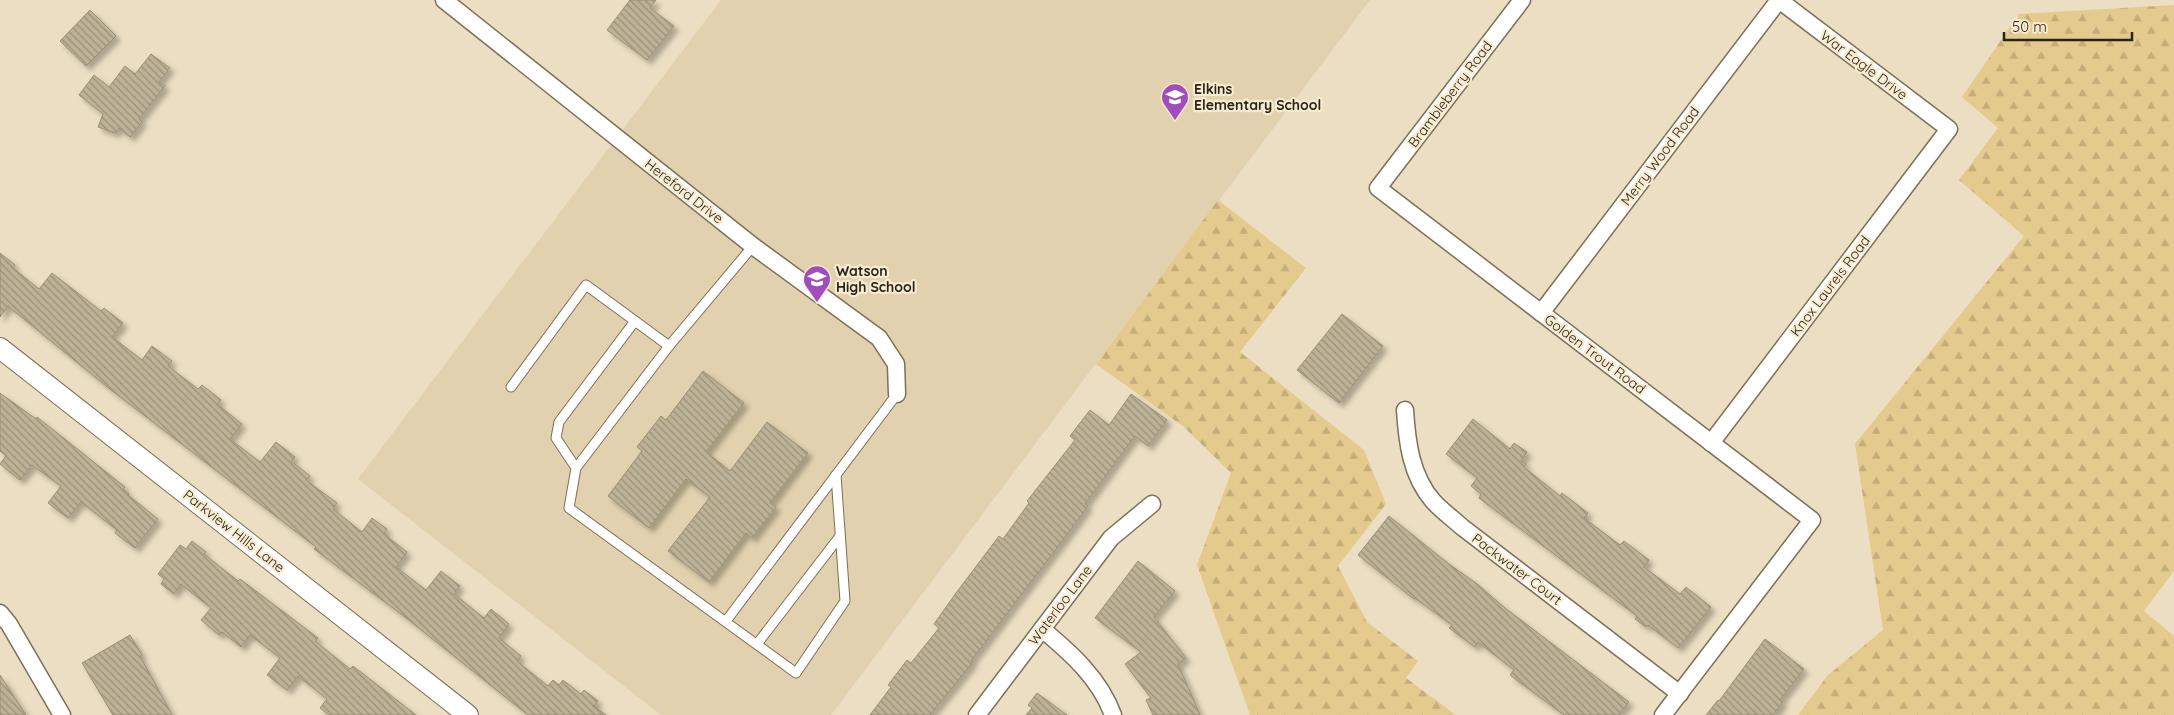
<svg xmlns="http://www.w3.org/2000/svg" width="2174" height="715" font-family="Quicksand,sans-serif">
	<defs>
		<pattern id="forest-firs" width="22" height="20" patternUnits="userSpaceOnUse" patternTransform="scale(1.25)"><rect width="22" height="20" fill="#e5ca8d"/><path d="M5 1l3.5 6h-7zM16 11l3.5 6h-7z" fill="#c4ad79"/></pattern>
		<pattern id="building-back-hatch" width="6" height="6" patternUnits="userSpaceOnUse" patternTransform="scale(1.25)"><rect width="6" height="6" fill="#bdb196"/><path d="M-1 5l2 2M0 0l6 6M5-1l2 2" fill="none" stroke="#9a907a"/></pattern>
		<filter id="shadow"><feDropShadow dx="4.5" dy="4.5" stdDeviation="2.5" flood-color="#0004"/></filter>
	</defs>
	<rect width="100%" height="100%" fill="#ebdec2"/>
	<!-- built -->
	<path fill="#e1d1ae" d="M 721,0 L 1370,0 L 831,715 L 661,715 L 358,479 Z"/>
	<!-- forest -->
	<g fill="url(#forest-firs)">
		<path d="M 2174,5 L 2174,571 L 2144,611 L 2174,636 L 2174,715 L 1798,715 L 1828,675 L 1883,630 L 1855,444 L 2024,236 L 1959,180 L 1998,128 L 1962,97 L 2019,14 Z"/>
		<path d="M 1218,200 L 1306,268 L 1240,352 L 1364,450 L 1386,504 L 1338,566 L 1367,622 L 1418,661 L 1406,678 L 1456,715 L 1250,715 L 1197,565 L 1231,473 L 1184,427 L 1096,364 Z"/>
	</g>
	<!-- building -->
	<g fill="url(#building-back-hatch)" stroke="#9a8e74" filter="url(#shadow)">
		<path d="M 630,0 L 656,0 L 650,8 L 674,26 L 647,60 L 607,30 Z"/>
		<path d="M 90,10 L 116,36 L 86,66 L 60,41 Z"/>
		<path d="M 151,54 L 170,68 L 159,82 L 165,86 L 139,119 L 142,122 L 130,137 L 119,128 L 115,133 L 98,127 L 103,114 L 79,95 L 94,75 L 109,87 L 125,66 L 135,74 Z"/>
		<path d="M 0,253 L 15,265 L 13,268 L 39,289 L 52,273 L 101,311 L 104,308 L 123,323 L 112,337 L 142,360 L 152,346 L 172,361 L 168,366 L 198,389 L 202,385 L 221,400 L 217,404 L 242,424 L 230,439 L 260,462 L 276,442 L 295,457 L 291,461 L 310,476 L 306,480 L 337,503 L 333,509 L 362,532 L 372,518 L 387,529 L 384,534 L 407,552 L 396,567 L 426,590 L 441,571 L 460,586 L 454,594 L 484,618 L 491,609 L 509,624 L 499,638 L 521,656 L 517,661 L 548,686 L 553,680 L 559,685 L 563,680 L 581,694 L 584,690 L 598,701 L 594,706 L 606,715 L 528,715 L 405,617 L 314,549 L 316,547 L 106,386 L 8,306 L 0,317 Z"/>
		<path d="M 1342,314 L 1383,346 L 1339,403 L 1297,370 Z"/>
		<path d="M 703,371 L 744,403 L 706,452 L 730,471 L 767,422 L 808,453 L 770,503 L 776,507 L 752,538 L 746,533 L 709,582 L 668,551 L 710,497 L 686,479 L 649,528 L 608,496 L 642,451 L 637,447 L 661,416 L 666,420 Z"/>
		<path d="M 0,393 L 36,419 L 37,417 L 105,471 L 125,487 L 123,489 L 129,494 L 128,495 L 158,519 L 135,548 L 115,533 L 117,530 L 81,502 L 68,518 L 48,503 L 61,486 L 32,465 L 20,480 L 0,464 L 6,456 L 0,451 Z"/>
		<path d="M 1131,394 L 1167,420 L 1148,446 L 1135,436 L 1085,504 L 1088,506 L 1069,532 L 971,661 L 973,662 L 930,715 L 870,715 L 891,687 L 888,685 L 907,660 L 911,663 L 939,628 L 934,624 L 956,593 L 999,536 L 1003,539 L 1029,503 L 1027,501 L 1075,440 L 1070,436 L 1090,410 L 1109,425 Z"/>
		<path d="M 1473,419 L 1510,449 L 1514,443 L 1527,452 L 1521,461 L 1526,464 L 1524,467 L 1560,496 L 1562,493 L 1588,513 L 1584,518 L 1620,545 L 1624,541 L 1649,560 L 1644,567 L 1680,594 L 1686,587 L 1711,607 L 1678,648 L 1648,625 L 1646,627 L 1635,619 L 1637,616 L 1479,498 L 1481,494 L 1471,486 L 1477,478 L 1446,454 Z"/>
		<path d="M 1389,516 L 1449,564 L 1476,583 L 1505,608 L 1629,702 L 1618,715 L 1564,715 L 1510,675 L 1514,670 L 1478,642 L 1475,647 L 1449,628 L 1452,625 L 1415,598 L 1414,599 L 1358,555 Z"/>
		<path d="M 192,541 L 206,552 L 204,554 L 238,581 L 240,579 L 318,638 L 315,641 L 350,669 L 353,666 L 416,715 L 329,715 L 320,708 L 327,699 L 298,676 L 287,690 L 267,675 L 280,658 L 250,635 L 241,647 L 222,632 L 219,635 L 201,620 L 211,608 L 181,584 L 174,594 L 161,584 L 164,579 L 158,574 L 180,545 L 186,549 Z"/>
		<path d="M 1138,561 L 1175,591 L 1154,617 L 1186,658 L 1178,664 L 1200,715 L 1153,715 L 1146,700 L 1151,698 L 1125,664 L 1141,652 L 1095,618 Z"/>
		<path d="M 130,635 L 142,655 L 140,656 L 172,715 L 113,715 L 82,663 Z"/>
		<path d="M 1765,639 L 1804,669 L 1780,700 L 1783,702 L 1773,715 L 1706,715 L 1718,700 L 1719,701 Z"/>
		<path d="M 0,675 L 26,715 L 0,715 Z"/>
		<path d="M 1037,693 L 1067,715 L 1026,715 L 1032,708 L 1028,705 Z"/>
	</g>
	<g fill="none" stroke-linecap="round" stroke-linejoin="round">
		<!-- service casing -->
		<g stroke="#7c7057" stroke-width="11">
			<g id="service">
				<path d="M 753,246 L 669,346 L 576,468 L 569,508 L 796,673 L 845,601 L 836,475"/>
				<path d="M 511,387 L 586,285 L 669,346"/>
				<path d="M 576,468 L 556,438 L 559,422 L 635,321"/>
				<path d="M 726,621 L 897,394"/>
				<path d="M 757,644 L 840,536"/>
			</g>
		</g>
		<!-- minor casing -->
		<g stroke="#7c7057" stroke-width="19">
			<g id="minor">
				<path d="M 444,0 L 753,246 L 879,338 L 896,364 L 897,394"/>
				<path d="M 1522,0 L 1378,188 L 1812,520 L 1663,715"/>
				<path d="M 1541,313 L 1779,0"/>
				<path d="M 1405,410 C 1407,442 1411,476 1433,501 C 1441,510 1452,518 1462,527 L 1680,694"/>
				<path d="M 1711,443 L 1949,129 L 1779,0"/>
				<path d="M 0,613 L 9,624 L 62,715"/>
				<path d="M 1042,629 C 1071,653 1100,679 1113,715"/>
				<path d="M 977,715 L 1111,538 L 1152,504"/>
			</g>
		</g>
		<!-- tertiary casing -->
		<g stroke="#7c7057" stroke-width="22">
			<path id="tertiary" d="M 0,348 L 468,715"/>
		</g>
		<!-- service -->
		<use href="#service" stroke="#fff" stroke-width="9"/>
		<!-- minor -->
		<use href="#minor" stroke="#fff" stroke-width="16"/>
		<!-- tertiary -->
		<use href="#tertiary" stroke="#fff" stroke-width="20"/>
	</g>
	<!-- icons -->
	<defs>
		<g id="school-pin" transform="scale(1.4375)"><path d="M0 17L-7.5 6A9.5 9.5 0 1 1 7.5 6Z" fill="#a14ebd" stroke="#f8ebcf"/><path d="M0-5L7-2L0 1L-7-2ZM-4 1L0 2.5L4 1V4Q0 6-4 4Z" fill="#fff"/></g>
	</defs>
	<g fill-rule="evenodd">
		<use href="#school-pin" x="1175" y="97"/>
		<use href="#school-pin" x="817" y="279"/>
	</g>
	<g text-anchor="middle" dominant-baseline="central" stroke-width="4.5" stroke-linejoin="round" paint-order="stroke">
		<!-- street labels -->
		<g font-size="14" fill="#29241a" stroke="#f8ebcf">
			<text transform="translate(1864 65) rotate(37)">War Eagle Drive</text>
			<text transform="translate(1450 94) rotate(-53)">Brambleberry Road</text>
			<text transform="translate(1660 156) rotate(-53)">Merry Wood Road</text>
			<text transform="translate(684 191) rotate(38)">Hereford Drive</text>
			<text transform="translate(1830 286) rotate(-53)">Knox Laurels Road</text>
			<text transform="translate(1595 354) rotate(37)">Golden Trout Road</text>
			<text transform="translate(234 531) rotate(38)">Parkview Hills Lane</text>
			<text transform="translate(1517 569) rotate(37)">Packwater Court</text>
			<text transform="translate(1060 605) rotate(-53)">Waterloo Lane</text>
		</g>
		<!-- poi labels -->
		<g font-size="14" font-weight="bold" fill="#29241a" stroke="#f8ebcf" text-anchor="start">
			<text x="1194" y="89">Elkins<tspan x="1194" dy="16">Elementary School</tspan></text>
			<text x="836" y="271">Watson<tspan x="836" dy="16">High School</tspan></text>
		</g>
	</g>
	<!-- scale -->
	<path d="M2004 32v8h128v-8" fill="none" stroke="#29241a" stroke-width="2.5"/>
	<text x="2012" y="32" font-size="15" fill="#29241a" stroke="#f8ebcf" stroke-width="4" paint-order="stroke">50 m</text>
</svg>
